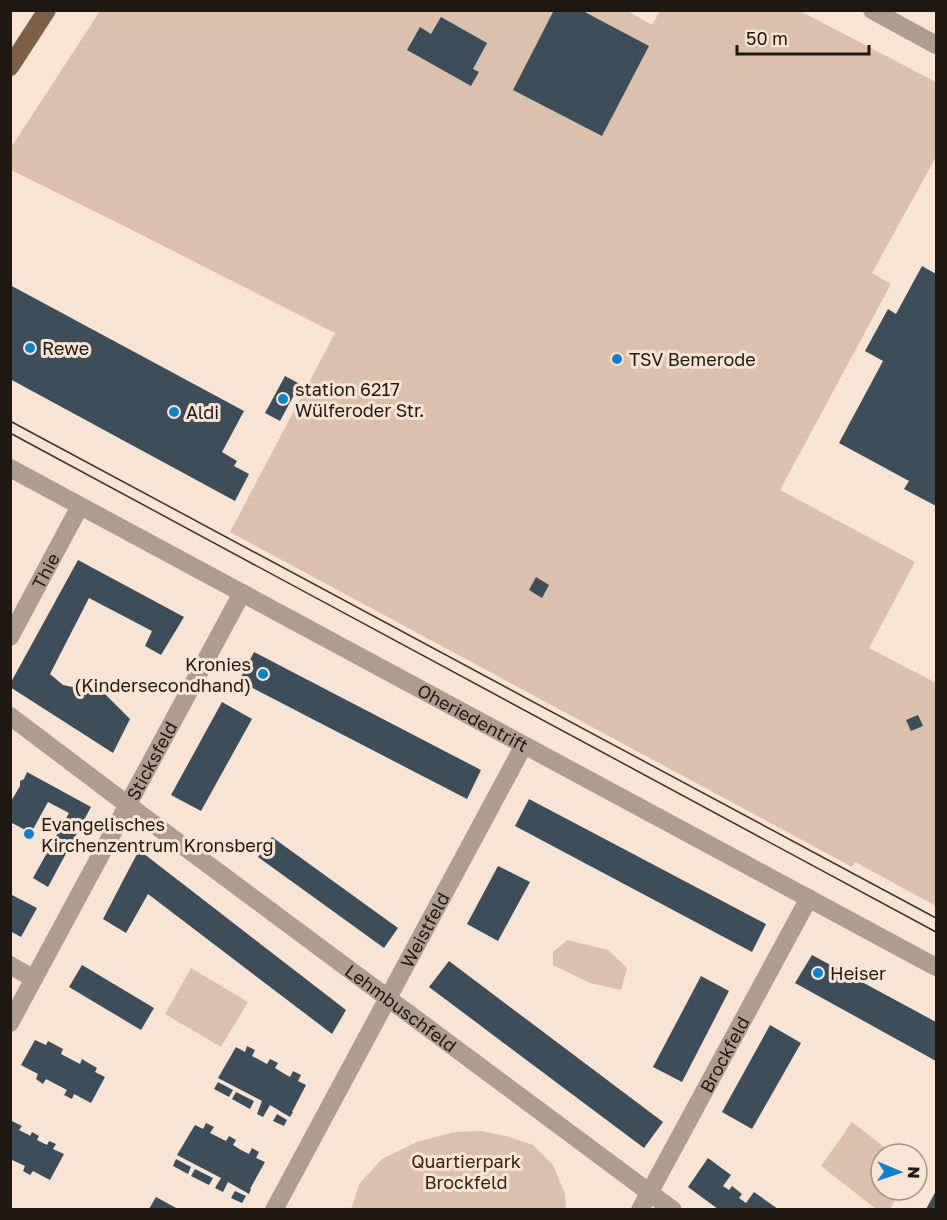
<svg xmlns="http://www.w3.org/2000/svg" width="947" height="1220" font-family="'Golos Text',sans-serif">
	<rect width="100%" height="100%" fill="#f8e4d4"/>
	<!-- green -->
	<g fill="#dac0ad">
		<path d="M 626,10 L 652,25 L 660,11 L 800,11 L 936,82 L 936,157 L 872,273 L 891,284 L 780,490 L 915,562 L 869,648 L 936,683 L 936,906 L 855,862 L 852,867 L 841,861 L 230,532 L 335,333 L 126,227 L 11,170 L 10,149 L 100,11 Z"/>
		<path d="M 567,940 L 608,950 L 627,968 L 621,990 L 590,983 L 553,965 L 553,952 Z"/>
		<path d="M 191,968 L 248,1002 L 221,1047 L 165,1014 Z"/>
		<path d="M 852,1122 L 893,1154 L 881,1154 L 881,1190 L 900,1190 L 890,1209 L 876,1209 L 821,1166 Z"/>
		<path d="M 481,1131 L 506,1136 L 533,1145 L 553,1165 L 565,1194 L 566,1209 L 351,1209 L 360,1183 L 382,1159 L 417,1142 L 454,1132 Z"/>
	</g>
	<!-- building -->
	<g fill="#3d4d5a">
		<path d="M 554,10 L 581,10 L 649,46 L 602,136 L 513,90 Z"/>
		<path d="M 441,17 L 487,43 L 473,69 L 479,72 L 471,86 L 407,50 L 420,27 L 431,34 Z"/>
		<path d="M 922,266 L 936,274 L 936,506 L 904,489 L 909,481 L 839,443 L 883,361 L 865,351 L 888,309 L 896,314 Z"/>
		<path d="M 10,285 L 244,411 L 222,452 L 237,461 L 234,466 L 249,474 L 235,501 L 10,379 Z"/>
		<path d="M 285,376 L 300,384 L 280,421 L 265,413 Z"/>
		<path d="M 78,560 L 184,617 L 161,655 L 145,646 L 152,631 L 89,598 L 50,674 L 63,685 L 105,694 L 130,719 L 113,753 L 10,687 L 10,684 Z"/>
		<path d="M 536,577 L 549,585 L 542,598 L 529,590 Z"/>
		<path d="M 254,652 L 481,770 L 467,799 L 239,681 Z"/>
		<path d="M 222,702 L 252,719 L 201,811 L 171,795 Z"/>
		<path d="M 918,715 L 923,726 L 911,731 L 906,720 Z"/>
		<path d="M 27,772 L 91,807 L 48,887 L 33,878 L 69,813 L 48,802 L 31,833 L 10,822 L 10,803 L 20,786 L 20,781 L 24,779 Z"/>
		<path d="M 529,799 L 766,924 L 752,952 L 515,826 Z"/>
		<path d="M 272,837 L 398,928 L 384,948 L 258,857 Z"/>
		<path d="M 139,850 L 346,1010 L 332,1034 L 148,894 L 126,933 L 103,919 Z"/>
		<path d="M 498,866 L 530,882 L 498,941 L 467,924 Z"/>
		<path d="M 10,894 L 37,908 L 21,937 L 10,931 Z"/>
		<path d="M 812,955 L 936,1022 L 936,1061 L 795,983 Z"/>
		<path d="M 449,961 L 663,1122 L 644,1148 L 429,987 Z"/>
		<path d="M 82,965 L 154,1008 L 141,1030 L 69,987 Z"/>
		<path d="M 701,976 L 729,991 L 682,1082 L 653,1067 Z"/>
		<path d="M 770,1025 L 801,1043 L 752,1129 L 722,1112 Z"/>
		<path d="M 35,1040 L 46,1045 L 48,1041 L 63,1049 L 61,1054 L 80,1064 L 82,1059 L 97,1068 L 95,1072 L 105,1077 L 91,1103 L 74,1094 L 72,1099 L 64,1095 L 67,1090 L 46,1079 L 43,1084 L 36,1079 L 38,1074 L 21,1065 Z"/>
		<path d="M 247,1046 L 255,1050 L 252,1056 L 267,1064 L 270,1059 L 278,1063 L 275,1068 L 283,1073 L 290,1077 L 293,1071 L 301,1075 L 298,1081 L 306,1085 L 292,1112 L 293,1112 L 290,1117 L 270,1105 L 263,1117 L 257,1114 L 262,1101 L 218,1078 L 236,1047 L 245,1052 Z"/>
		<path d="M 218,1082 L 233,1090 L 229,1097 L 214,1089 Z"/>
		<path d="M 236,1092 L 254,1101 L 250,1109 L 232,1099 Z"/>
		<path d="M 277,1114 L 287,1120 L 284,1126 L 273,1121 Z"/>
		<path d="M 10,1120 L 22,1126 L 19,1130 L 29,1135 L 30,1136 L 32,1132 L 39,1136 L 37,1140 L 47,1145 L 49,1141 L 56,1144 L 53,1149 L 64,1154 L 50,1180 L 33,1171 L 30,1175 L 23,1171 L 25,1166 L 10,1159 Z"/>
		<path d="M 206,1123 L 214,1127 L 210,1133 L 226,1141 L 229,1136 L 236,1140 L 233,1145 L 241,1150 L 249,1154 L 252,1148 L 259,1152 L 256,1158 L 265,1162 L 250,1189 L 251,1189 L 249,1194 L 228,1182 L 223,1192 L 215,1188 L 221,1178 L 177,1155 L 195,1125 L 203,1129 Z"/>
		<path d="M 708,1158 L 731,1175 L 723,1186 L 729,1190 L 732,1186 L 742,1194 L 739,1198 L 746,1203 L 754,1192 L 778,1209 L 718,1209 L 688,1187 Z"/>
		<path d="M 176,1159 L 191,1167 L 188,1174 L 173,1166 Z"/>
		<path d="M 195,1169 L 213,1178 L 209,1185 L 191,1176 Z"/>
		<path d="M 235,1191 L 246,1196 L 242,1203 L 231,1198 Z"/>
		<path d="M 936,1191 L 936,1209 L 926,1209 Z"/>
		<path d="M 156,1197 L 178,1209 L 149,1209 Z"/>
	</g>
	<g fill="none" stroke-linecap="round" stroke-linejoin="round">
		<!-- minor -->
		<g stroke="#ae9c8f" stroke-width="18">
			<path d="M 872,10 L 936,45"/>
			<path id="s1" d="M 10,468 L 936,967"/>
			<path id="s2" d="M 10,637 L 80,506"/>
			<path id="s3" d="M 10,716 L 128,805 L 673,1210"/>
			<path d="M 10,965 L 34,979"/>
			<path id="s4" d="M 10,1023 L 242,593"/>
			<path id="s5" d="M 274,1210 L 524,745"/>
			<path id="s6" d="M 640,1210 L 809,898"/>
		</g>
		<!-- major -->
		<path stroke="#7d5e46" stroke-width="18" d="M 10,67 L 47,10"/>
		<!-- tram -->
		<g stroke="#3a302a" stroke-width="1.5">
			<path d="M 10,421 L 936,918"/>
			<path d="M 10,433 L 936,932"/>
		</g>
	</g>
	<!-- markers -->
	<g fill="#0f81ca" stroke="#f8e4d4" stroke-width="2">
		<circle cx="30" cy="348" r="6"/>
		<circle cx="617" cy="359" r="6"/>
		<circle cx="283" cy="399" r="6"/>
		<circle cx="174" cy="412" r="6"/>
		<circle cx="263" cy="674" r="6"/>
		<circle cx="29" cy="834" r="6"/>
		<circle cx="818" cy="973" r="6"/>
	</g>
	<g text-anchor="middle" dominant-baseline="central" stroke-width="6" stroke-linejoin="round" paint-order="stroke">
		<!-- poi labels -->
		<g font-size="18" fill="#1f1712" stroke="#f8e4d4" text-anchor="start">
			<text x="42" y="348">Rewe</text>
			<text x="629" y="359">TSV Bemerode</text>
			<text x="295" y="389">station 6217<tspan x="295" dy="21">Wülferoder Str.</tspan></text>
			<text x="186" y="412">Aldi</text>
			<text x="251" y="664" text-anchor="end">Kronies<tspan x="251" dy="21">(Kindersecondhand)</tspan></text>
			<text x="41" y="824">Evangelisches<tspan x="41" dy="21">Kirchenzentrum Kronsberg</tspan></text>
			<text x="830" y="973">Heiser</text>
		</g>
		<!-- street labels -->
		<g font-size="18" fill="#1f1712" stroke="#f8e4d4">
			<text stroke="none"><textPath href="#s2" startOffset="75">Thie</textPath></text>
			<text stroke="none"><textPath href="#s1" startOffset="526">Oheriedentrift</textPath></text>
			<text stroke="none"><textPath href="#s4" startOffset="298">Sticksfeld</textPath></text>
			<text stroke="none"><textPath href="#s5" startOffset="318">Weistfeld</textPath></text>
			<text stroke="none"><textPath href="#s3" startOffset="488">Lehmbuschfeld</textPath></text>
			<text stroke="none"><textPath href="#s6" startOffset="177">Brockfeld</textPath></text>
		</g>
		<!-- park labels -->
		<g font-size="18" fill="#3d2109" stroke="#f8e4d4">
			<text x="466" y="1161">Quartierpark<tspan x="466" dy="21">Brockfeld</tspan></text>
		</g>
	</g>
	<!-- border -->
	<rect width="947" height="1220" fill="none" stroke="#1f1712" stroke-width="24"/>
	<!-- north arrow -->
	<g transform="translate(899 1172) rotate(92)"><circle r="28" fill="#f8e4d4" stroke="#a19286" stroke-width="1.5"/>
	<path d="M0-4.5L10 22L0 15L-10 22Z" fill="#0f81ca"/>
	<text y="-9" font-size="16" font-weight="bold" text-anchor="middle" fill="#1f1712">N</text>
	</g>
	<!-- scale -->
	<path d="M737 45v9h132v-9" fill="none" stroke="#1f1712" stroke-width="3"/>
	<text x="746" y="45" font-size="18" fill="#1f1712" stroke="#f8e4d4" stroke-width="4.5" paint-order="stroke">50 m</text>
</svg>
